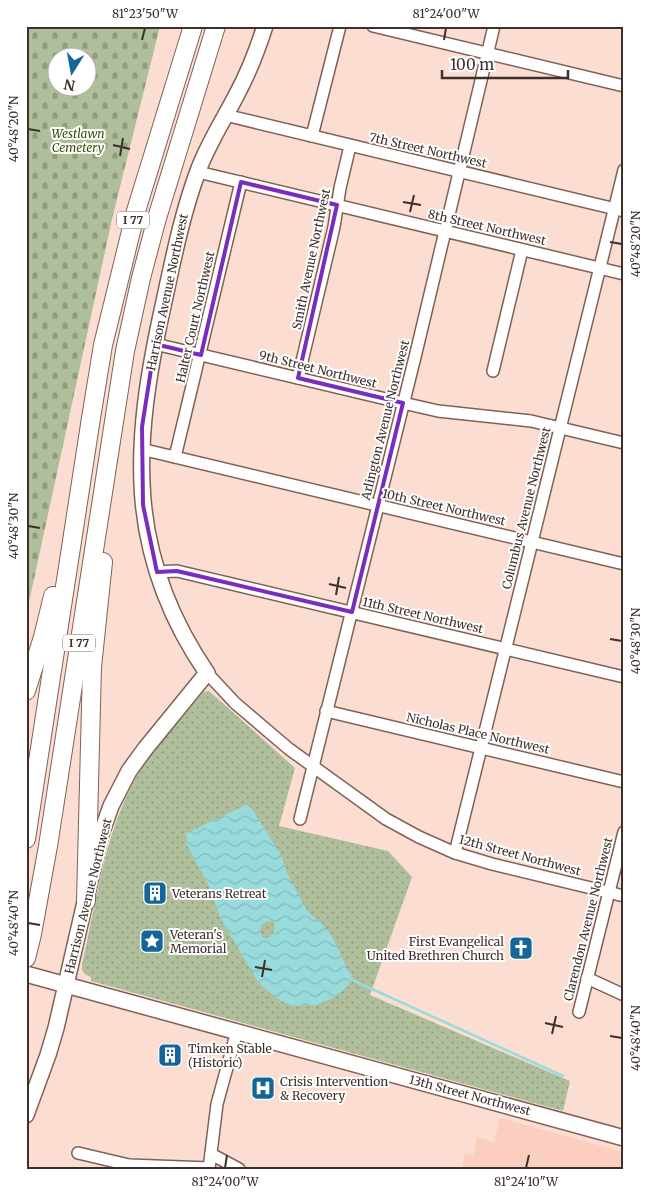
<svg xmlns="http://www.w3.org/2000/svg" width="650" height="1195" font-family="Merriweather,serif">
	<defs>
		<pattern id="grass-dots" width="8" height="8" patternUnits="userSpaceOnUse" patternTransform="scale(1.25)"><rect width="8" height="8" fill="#afbe9b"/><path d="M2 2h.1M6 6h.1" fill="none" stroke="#909b7f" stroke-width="1.8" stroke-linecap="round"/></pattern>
		<pattern id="cemetery-stones" width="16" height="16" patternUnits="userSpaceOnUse" patternTransform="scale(1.25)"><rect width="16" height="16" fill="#afbe9b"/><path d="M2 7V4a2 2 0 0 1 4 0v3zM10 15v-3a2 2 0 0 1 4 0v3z" fill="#909b7f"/></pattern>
		<pattern id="water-waves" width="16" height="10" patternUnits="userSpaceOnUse" patternTransform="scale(1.25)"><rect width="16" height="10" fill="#98dbdc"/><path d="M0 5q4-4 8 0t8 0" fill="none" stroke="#84bcbd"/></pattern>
	</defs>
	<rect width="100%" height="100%" fill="#fbddd2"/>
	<!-- built -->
	<path fill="#fbcebf" d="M 500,1118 L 624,1152 L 624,1169 L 462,1169 L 465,1153 L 473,1155 L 477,1137 L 494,1142 Z"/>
	<!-- grass -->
	<path fill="url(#grass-dots)" d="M 209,691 L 295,768 L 279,826 L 388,851 L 412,877 L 370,995 L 570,1081 L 563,1111 L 91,981 L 91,977 C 85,975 81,972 82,965 C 97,900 105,827 141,769 C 158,742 181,720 201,695 L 204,692 Z"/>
	<!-- cemetery -->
	<path fill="url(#cemetery-stones)" fill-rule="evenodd" d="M 26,26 L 160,26 L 112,219 L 26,616 ZM 58,58 L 88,58 L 88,88 L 58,88 Z"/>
	<!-- water -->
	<path fill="url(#water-waves)" fill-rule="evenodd" d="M 246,805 L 250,806 L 281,855 L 288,875 L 307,911 L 320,922 L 329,932 L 338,948 L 348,971 L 352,975 L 349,985 L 340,993 L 331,999 L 316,1005 L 296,1006 L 287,1004 L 273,996 L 258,982 L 221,919 L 208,884 L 186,843 L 187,837 L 185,834 ZM 268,921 L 274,923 L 275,929 L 270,937 L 265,938 L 262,937 L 260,930 L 262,924 Z"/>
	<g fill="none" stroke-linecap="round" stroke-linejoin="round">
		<!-- stream -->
		<g stroke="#98dbdc" stroke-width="2.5">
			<path d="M 26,572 L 27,573"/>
			<path d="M 350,979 L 563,1076"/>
		</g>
		<!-- minor casing -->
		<g stroke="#816156" stroke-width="14">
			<g id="minor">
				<path d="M 373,26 L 624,86"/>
				<path d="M 225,115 L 624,211"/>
				<path d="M 312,136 L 340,26"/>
				<path d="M 198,172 L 624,274"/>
				<path d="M 155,344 L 403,403 L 438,411 L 531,421 L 624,443"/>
				<path d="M 493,371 L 522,250"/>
				<path d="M 298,378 L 334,227 L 340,188 L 350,146"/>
				<path d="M 141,449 L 624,564"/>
				<path d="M 175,457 L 241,182"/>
				<path d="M 157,572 L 177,571 L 624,677"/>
				<path d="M 207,673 L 235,703 L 289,749 L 386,819 L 419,837 L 455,853 L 492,864 L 624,896"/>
				<path d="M 326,711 L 624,782"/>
				<path d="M 300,819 L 416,353 L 494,26"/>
				<path d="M 455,853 L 624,170"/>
				<path d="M 587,978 L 624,995"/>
				<path d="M 579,1012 L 624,832"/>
				<path d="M 78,1153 L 129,1165 L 209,1168"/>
				<path d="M 211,1154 L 239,1169"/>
				<path d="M 209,1169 L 217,1104 L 237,1031"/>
			</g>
		</g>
		<!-- major casing -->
		<g stroke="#816156" stroke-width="18">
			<g id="major">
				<path d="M 26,974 L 624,1138"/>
				<path d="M 26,1115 L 48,1055 L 56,1028 L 100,837 L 111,806 L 129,771 L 145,749 L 207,673 C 124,552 133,442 163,306 C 173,260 182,214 198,171 C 208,144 223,121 236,96 C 248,74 257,51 265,26"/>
			</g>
		</g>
		<!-- highway casing -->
		<g stroke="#816156" stroke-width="20">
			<g id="highway">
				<path d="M 26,691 L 43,637 L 53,596"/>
				<path d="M 26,839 L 91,418 L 103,345 L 136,211 L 193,26"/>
				<path d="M 86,901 L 92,667 L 103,562"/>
				<path d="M 26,958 L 32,934 L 48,846 L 125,351 L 141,278 L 157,218 L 216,26"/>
			</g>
		</g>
		<!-- minor -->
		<use href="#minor" stroke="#fff" stroke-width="11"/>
		<!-- major -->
		<use href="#major" stroke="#fff" stroke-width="15"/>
		<!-- highway -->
		<use href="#highway" stroke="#fff" stroke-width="18"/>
	</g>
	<!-- marked area -->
	<path fill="none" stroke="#7b2cbf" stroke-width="4" stroke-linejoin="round" d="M 241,182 L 337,205 L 298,378 L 403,403 L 352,612 L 177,571 L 157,572 L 143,505 L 142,427 L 155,344 L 201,355 Z"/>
	<!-- ticks -->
	<path fill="none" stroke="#3d2f2a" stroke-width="2" d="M 142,40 L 145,28M 444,40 L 446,28M 28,129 L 40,131M 113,145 L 130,149M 120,156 L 123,138M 403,202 L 421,205M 410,212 L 414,195M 610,242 L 622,244M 28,526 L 40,528M 329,584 L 346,588M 336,595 L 339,577M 610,639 L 622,641M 28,923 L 40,925M 255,967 L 272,970M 262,977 L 265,960M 545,1023 L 563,1027M 552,1034 L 556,1016M 610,1036 L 622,1038M 225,1168 L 227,1155M 526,1168 L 529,1155"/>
	<!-- icons -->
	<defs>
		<g id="building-square" transform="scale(1.25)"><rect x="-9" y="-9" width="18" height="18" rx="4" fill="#156698" stroke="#fff"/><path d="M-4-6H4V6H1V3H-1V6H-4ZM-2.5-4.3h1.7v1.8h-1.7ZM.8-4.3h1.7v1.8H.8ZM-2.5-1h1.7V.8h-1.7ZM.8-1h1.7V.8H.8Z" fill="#fff"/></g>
		<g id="sight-square" transform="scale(1.25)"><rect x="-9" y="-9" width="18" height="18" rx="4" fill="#156698" stroke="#fff"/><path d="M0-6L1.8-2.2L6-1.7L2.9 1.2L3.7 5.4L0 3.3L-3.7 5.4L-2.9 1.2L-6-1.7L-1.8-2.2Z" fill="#fff"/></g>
		<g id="church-square" transform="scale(1.25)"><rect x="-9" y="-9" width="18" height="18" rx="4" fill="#156698" stroke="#fff"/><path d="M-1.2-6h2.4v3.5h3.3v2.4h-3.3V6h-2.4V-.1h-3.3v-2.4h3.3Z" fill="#fff"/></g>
		<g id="hospital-square" transform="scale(1.25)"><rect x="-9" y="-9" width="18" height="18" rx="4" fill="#156698" stroke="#fff"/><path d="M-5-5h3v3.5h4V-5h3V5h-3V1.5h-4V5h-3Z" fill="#fff"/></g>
	</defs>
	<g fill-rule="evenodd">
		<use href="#building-square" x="155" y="893"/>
		<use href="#sight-square" x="152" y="941"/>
		<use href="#church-square" x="521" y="948"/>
		<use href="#building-square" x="170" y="1055"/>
		<use href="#hospital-square" x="263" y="1088"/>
	</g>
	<g text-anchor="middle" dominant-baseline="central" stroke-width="4" stroke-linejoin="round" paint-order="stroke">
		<!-- shield labels -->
		<g fill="#fff" stroke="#776d6a" stroke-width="1">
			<rect x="117" y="211.5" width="32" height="17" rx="4"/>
			<rect x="63" y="634.5" width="32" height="17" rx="4"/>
		</g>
		<g font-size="11" font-weight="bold" fill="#3d2f2a">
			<text x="133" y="220">I 77</text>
			<text x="79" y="643">I 77</text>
		</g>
		<!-- park labels -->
		<g font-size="12" font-style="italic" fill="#394f06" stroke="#fff">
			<text x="78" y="133">Westlawn<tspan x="78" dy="14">Cemetery</tspan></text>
		</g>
		<!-- street labels -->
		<g font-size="12" fill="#3d2f2a" stroke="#fff">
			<text transform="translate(428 150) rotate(13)">7th Street Northwest</text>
			<text transform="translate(487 227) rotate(13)">8th Street Northwest</text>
			<text transform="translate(311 259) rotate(-78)">Smith Avenue Northwest</text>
			<text transform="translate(167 292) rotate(-78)">Harrison Avenue Northwest</text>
			<text transform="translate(195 317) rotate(-77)">Halter Court Northwest</text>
			<text transform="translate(318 369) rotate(14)">9th Street Northwest</text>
			<text transform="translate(385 420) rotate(-76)">Arlington Avenue Northwest</text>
			<text transform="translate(444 507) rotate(13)">10th Street Northwest</text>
			<text transform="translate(526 508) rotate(-76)">Columbus Avenue Northwest</text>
			<text transform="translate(423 615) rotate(13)">11th Street Northwest</text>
			<text transform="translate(478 733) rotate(13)">Nicholas Place Northwest</text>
			<text transform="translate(520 855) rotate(15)">12th Street Northwest</text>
			<text transform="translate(88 896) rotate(-76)">Harrison Avenue Northwest</text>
			<text transform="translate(588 919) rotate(-76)">Clarendon Avenue Northwest</text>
			<text transform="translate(470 1095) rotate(15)">13th Street Northwest</text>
		</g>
		<!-- poi labels -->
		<g font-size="12" fill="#3d2f2a" stroke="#fff" text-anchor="start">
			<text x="172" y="893">Veterans Retreat</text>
			<text x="170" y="934">Veteran's<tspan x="170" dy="14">Memorial</tspan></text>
			<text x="504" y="941" text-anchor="end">First Evangelical<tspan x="504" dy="14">United Brethren Church</tspan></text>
			<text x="188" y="1048">Timken Stable<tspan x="188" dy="14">(Historic)</tspan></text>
			<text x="280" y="1081">Crisis Intervention<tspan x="280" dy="14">&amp; Recovery</tspan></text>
		</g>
	</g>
	<!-- border -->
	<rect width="650" height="1195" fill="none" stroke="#ffffff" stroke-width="55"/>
	<!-- north arrow -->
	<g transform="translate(72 72) rotate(191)"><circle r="24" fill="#ffffff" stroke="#b1acaa"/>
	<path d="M0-4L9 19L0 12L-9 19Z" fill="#156698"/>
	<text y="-8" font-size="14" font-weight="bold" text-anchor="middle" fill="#3d2f2a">N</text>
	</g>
	<!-- scale -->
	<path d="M442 70v8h126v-8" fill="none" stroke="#3d2f2a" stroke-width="2.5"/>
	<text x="450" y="70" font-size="15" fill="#3d2f2a" stroke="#ffffff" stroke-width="4" paint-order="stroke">100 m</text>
	<rect x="28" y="28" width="594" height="1140" fill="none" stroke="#3d2f2a" stroke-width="2"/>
	<g font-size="12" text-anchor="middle" fill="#3d2f2a">
		<text x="145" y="18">81°23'50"W</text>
		<text x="446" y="18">81°24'00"W</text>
		<text transform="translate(14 129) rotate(-90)" y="4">40°48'20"N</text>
		<text transform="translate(636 244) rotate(-90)" y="4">40°48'20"N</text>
		<text transform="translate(14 526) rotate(-90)" y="4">40°48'30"N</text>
		<text transform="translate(636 641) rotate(-90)" y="4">40°48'30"N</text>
		<text transform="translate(14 923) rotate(-90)" y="4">40°48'40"N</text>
		<text transform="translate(636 1038) rotate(-90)" y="4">40°48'40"N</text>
		<text x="225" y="1186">81°24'00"W</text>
		<text x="526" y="1186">81°24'10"W</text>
	</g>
</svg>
